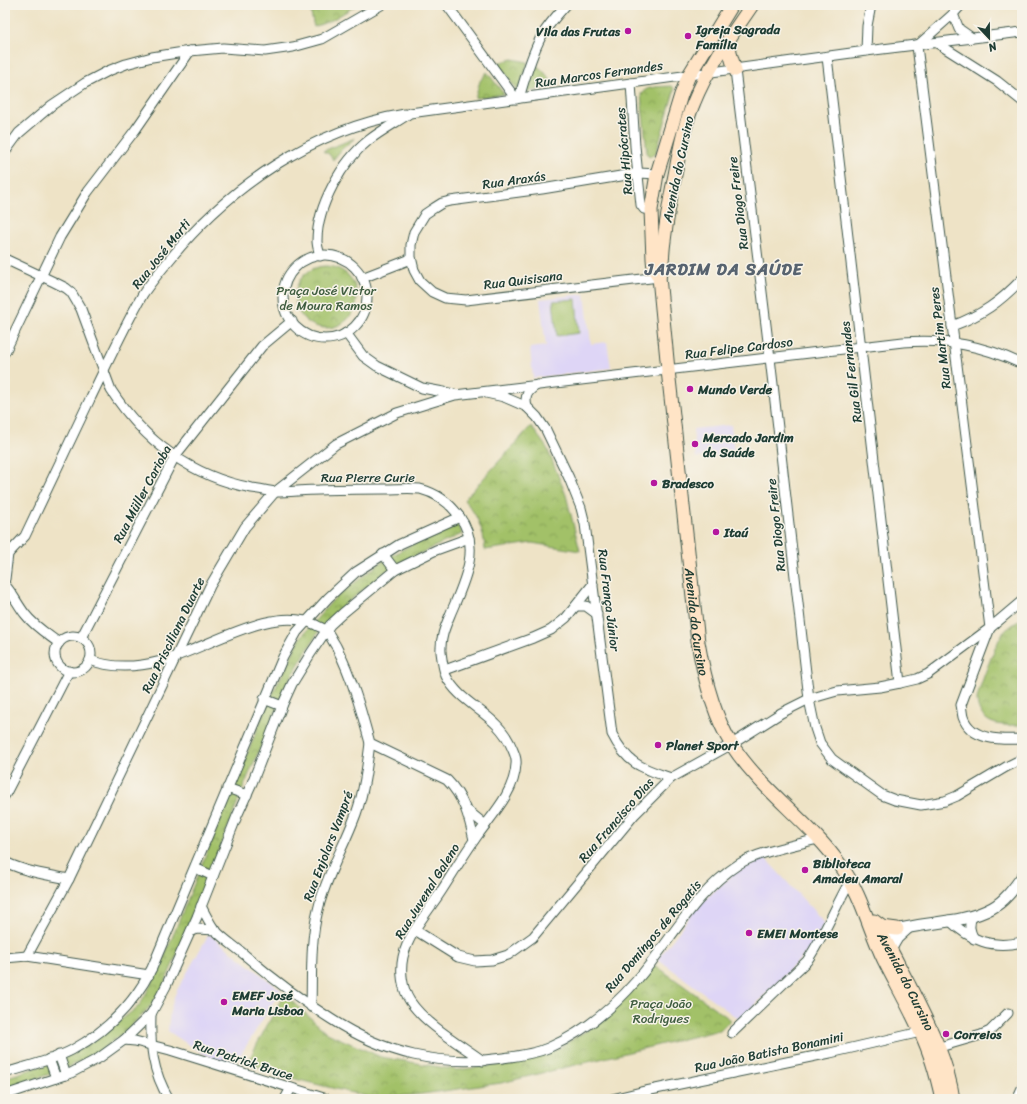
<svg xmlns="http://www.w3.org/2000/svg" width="1027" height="1104" font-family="Sriracha,sans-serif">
	<defs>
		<pattern id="park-crowns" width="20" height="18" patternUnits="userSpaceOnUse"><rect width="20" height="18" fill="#a2c168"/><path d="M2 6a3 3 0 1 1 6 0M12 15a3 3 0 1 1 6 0" fill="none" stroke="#839e56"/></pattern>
	</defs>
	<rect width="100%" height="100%" fill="#f7f3e8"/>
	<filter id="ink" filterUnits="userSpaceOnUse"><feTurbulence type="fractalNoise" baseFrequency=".025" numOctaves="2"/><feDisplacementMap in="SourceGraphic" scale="8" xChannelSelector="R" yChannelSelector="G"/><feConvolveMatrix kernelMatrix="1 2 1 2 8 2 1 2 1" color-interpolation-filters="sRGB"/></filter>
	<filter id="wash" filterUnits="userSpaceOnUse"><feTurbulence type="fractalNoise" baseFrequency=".012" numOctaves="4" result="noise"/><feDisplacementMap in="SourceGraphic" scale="16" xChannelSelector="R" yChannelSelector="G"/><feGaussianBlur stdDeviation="0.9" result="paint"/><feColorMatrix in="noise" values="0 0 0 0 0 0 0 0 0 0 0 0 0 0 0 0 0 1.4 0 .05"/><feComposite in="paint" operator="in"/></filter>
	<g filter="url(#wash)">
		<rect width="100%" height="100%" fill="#eee3c6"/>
		<!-- built -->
		<g fill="#ded5f6">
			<path d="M 585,294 L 591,344 L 607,342 L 611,368 L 533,378 L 530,348 L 546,346 L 540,299 Z"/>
			<path d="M 731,425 L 734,454 L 696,458 L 693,429 Z"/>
			<path d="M 765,858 L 824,922 L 815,944 L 740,1020 L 658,959 L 698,906 L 734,873 Z"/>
			<path d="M 209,934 L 281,990 L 238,1059 L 222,1064 L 192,1047 L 168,1031 L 170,1011 L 176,992 Z"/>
		</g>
		<!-- park -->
		<g fill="url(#park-crowns)" stroke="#607f4e">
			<path d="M 309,5 L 357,5 L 332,20 L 314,27 Z"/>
			<path d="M 512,59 L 528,62 L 518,92 L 498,63 Z"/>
			<path d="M 536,65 C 544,71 550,77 553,87 L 525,92 Z"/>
			<path d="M 487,72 L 504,94 L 475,98 L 480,81 Z"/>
			<path d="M 672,86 L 674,88 L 674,91 L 656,153 L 654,155 L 649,156 L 647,153 L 641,94 C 647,85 662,87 672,86 Z"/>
			<path d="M 355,138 L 342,149 L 333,160 L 329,154 L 323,151 Z"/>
			<circle cx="326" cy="297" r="31"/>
			<path d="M 531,426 L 547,448 L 566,495 L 580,551 L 532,543 L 485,550 C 484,530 477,514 464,500 Z"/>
			<path d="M 458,524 L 462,534 L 399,563 L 385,572 L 339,609 L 318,632 L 288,682 L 244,786 L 194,915 L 160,994 L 146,1011 L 127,1030 L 97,1053 L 62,1070 L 5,1089 L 5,1078 L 59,1060 L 91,1043 L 139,1006 L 158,972 L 268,703 L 301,637 L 333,600 L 384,560 L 420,540 Z"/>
			<path d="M 1022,618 L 1022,725 C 1010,725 996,727 986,719 C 981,715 977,706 977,700 C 977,692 997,640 1003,633 C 1007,628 1016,623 1022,618 Z"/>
			<path d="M 655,965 L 731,1020 L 720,1030 L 501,1083 L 415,1095 L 369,1097 L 299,1080 L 247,1063 L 284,994 L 327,1033 L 381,1057 L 457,1070 L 511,1063 L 554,1051 L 589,1029 L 610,1014 Z"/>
		</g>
		<!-- pitch -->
		<path fill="#a2c168" stroke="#607f4e" d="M 576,299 L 579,333 L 557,336 L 553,301 Z"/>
	</g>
	<g filter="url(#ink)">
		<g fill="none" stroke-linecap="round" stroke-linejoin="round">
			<!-- minor casing -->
			<g stroke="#3e564a" stroke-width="11">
				<g id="minor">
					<path d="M 447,5 L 516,99"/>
					<path d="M 961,5 L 953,14 L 917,46 L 990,628 L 961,705 C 962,709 962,713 963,717 C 971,741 1002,740 1022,739"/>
					<path d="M 953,14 L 959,29 L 972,38"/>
					<path d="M 937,43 L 997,81 L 1022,101"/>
					<path d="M 866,51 L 867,26 L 871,5"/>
					<path d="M 827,57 L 900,683"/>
					<path d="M 735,70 L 770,358 L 809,699 L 815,728 L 820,743 L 832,759 L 882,795 L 895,800 L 921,805 L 945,801 L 957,796 L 1006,767 L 1022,759"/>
					<path d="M 631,83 L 635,146 L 641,205 L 644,209 L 651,210"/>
					<path d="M 519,98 C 525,78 531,56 541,37 C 548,25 557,15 566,5"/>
					<path d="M 5,152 L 19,133 L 52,105 L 85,83 L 108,71 L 126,64 L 152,57 L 190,51 L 223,48 L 265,51 L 293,47 L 322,39 L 381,5"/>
					<path d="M 657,174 L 639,173 L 542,189 L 450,201 L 442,203 L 434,208 L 425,214 L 414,232 L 411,245 L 411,257 L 414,270 L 420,281 L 432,292 L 445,298 L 466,300 L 659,277"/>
					<circle cx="325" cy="297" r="42"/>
					<path d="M 320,256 C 319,251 317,246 317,241 C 317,206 342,161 369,140 C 382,130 397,122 410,113 L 866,51 L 1022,32"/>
					<path d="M 5,259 L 54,282 L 66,288 L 71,292 L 81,309 L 111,390 C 144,441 192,477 252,488 C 260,489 268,491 276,492 C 290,492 305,490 319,490 C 341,489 364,489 386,489 C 397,489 409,488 420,489 C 436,493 449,502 459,516 C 483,547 463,584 450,615 C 445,627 440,639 441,652 C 442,660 443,669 446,676 C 461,706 498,713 512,748 C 514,753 517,758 516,764 C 515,790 495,812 480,832 C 465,852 452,875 438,896 C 425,915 408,935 403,957 C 400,971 402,989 410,1001 C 426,1025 460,1044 483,1061"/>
					<path d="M 362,278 L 411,259"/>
					<path d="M 952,326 C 982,315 1000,302 1022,279"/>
					<path d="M 346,333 L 363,356 L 377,366 L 422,388 L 454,394"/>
					<path d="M 5,352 L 60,237 L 87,193 L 136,129 L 190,51"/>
					<path d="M 486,393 L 504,397 L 527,407 L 537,417 L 546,430 L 569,478 L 581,508 L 585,524 L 612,734 C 627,764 641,768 671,778"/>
					<path d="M 527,407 C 524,395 528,391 537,385"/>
					<path d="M 8,554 L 25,536 C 47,489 69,443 91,397 C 108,362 124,327 143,294 C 151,282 161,270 171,258 C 229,187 313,129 405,114"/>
					<path d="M 383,554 L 395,570"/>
					<path d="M 5,579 L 8,554"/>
					<path d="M 5,585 C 13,594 18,605 25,614 C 34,626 47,634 59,643"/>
					<path d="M 576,606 L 586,606 L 597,614"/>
					<circle cx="73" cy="654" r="18"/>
					<path d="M 81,638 L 175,456 L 262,346 L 292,321"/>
					<path d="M 90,660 C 113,669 138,667 161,661 C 205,650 272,603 316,625 C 319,627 324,628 327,631 C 330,635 333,642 336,646 C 352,677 361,710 370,743 L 447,780 C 464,797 469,817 474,840"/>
					<path d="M 445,670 L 533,638 L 551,630 L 566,618 L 593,584"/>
					<path d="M 264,699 L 282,706"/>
					<path d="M 227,788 L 247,795"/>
					<path d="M 5,795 L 69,671"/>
					<path d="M 467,810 L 483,823 L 486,824"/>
					<path d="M 5,862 C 26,872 47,875 69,879"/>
					<path d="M 195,868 L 213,876"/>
					<path d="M 201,906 C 205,914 209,922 214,929 C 223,939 236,947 246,956 C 273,979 301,1000 331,1019 C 385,1054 440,1067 503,1058 C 518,1056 534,1054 548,1048 C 582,1033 613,1008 637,980 C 671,941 694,893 739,864 C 758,852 795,845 818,839"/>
					<path d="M 973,916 C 968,923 970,932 974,939"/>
					<path d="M 949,920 C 971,941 992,949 1022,942"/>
					<path d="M 415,930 L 458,957 L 475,961 L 492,960 L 508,955 L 533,937 L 635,814 L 671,778 L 732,744 L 781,713 L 809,699 L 837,691 L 880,687 L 900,683 L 917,679 L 928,674 L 990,628 L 1022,601"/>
					<path d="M 191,931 L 197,929 L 216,930"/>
					<path d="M 27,956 L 69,879 L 210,586 L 245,527 L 275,492 L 336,444 L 397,413 L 455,395 L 903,342 C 948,339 982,345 1022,364"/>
					<path d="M 5,958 L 27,956 L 149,975"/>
					<path d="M 311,1007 C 312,975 310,942 318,910 C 326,876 344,847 356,814 C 364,792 367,767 370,743"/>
					<path d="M 151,1014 C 150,1046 152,1071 169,1099"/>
					<path d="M 732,1033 L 807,961 C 824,936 835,907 850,881"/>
					<path d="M 124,1040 L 135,1041 L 170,1050 L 327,1099"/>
					<path d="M 933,1049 L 981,1035 L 990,1031 L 1008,1013"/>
					<path d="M 59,1055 L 66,1075"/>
					<path d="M 49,1059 L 56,1078"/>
					<path d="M 5,1073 C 27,1066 51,1061 72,1050 C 107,1031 134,1004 152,968 L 283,657 L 297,632 L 328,598 L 356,572 L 400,544 L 460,517"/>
					<path d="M 5,1095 L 71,1073 L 99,1058 L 124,1040 L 151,1014 L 166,986 L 197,917 L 237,816 L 252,783 L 282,706 L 292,684 L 311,653 L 330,625 L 343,613 L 395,570 L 436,550 L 469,538"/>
					<path d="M 285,1099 L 291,1088"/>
					<path d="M 612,1099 L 641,1092 L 830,1053 L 925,1031"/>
					<path d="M 1017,1099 L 1022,1088"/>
				</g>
			</g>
			<!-- tertiary casing -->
			<g stroke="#3e564a" stroke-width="13">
				<g id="tertiary">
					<path d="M 889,932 C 922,921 961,925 992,908 C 1005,901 1014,888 1022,877"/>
					<path d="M 887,955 L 897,938 L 908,928"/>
				</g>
			</g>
			<!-- secondary casing -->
			<g stroke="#3e564a" stroke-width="15">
				<g id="secondary">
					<path id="s1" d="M 752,5 C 731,36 708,67 694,102 C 682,130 678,161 672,190 C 669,207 666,224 664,241 C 662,254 663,266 659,277 L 668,370 L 698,642 C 704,677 713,715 732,745 C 762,791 810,822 841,866 C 862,895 869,929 884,960 C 896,984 910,1008 921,1033 C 931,1054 937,1076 942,1099"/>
					<path d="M 729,39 L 730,53 L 735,70"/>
					<path d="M 659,277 L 654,269 L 653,259 L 651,210 L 657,174 L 681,95 L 689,75 L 732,5"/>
					<path d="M 874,921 L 882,927 L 897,929"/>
					<path id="s2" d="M 876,926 C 889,944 898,965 909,985 C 927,1022 947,1058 953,1099"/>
				</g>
			</g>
			<!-- minor -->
			<use href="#minor" stroke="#fff" stroke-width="9"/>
			<!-- tertiary -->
			<use href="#tertiary" stroke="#fff" stroke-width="11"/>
			<!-- secondary -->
			<use href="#secondary" stroke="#ffe4c6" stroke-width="13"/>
		</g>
	</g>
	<!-- markers -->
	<g fill="#b5179e" stroke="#f7f3e8" stroke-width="1.5">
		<circle cx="628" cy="31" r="4"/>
		<circle cx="688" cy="36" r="4"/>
		<circle cx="690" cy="389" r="4"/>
		<circle cx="695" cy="444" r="4"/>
		<circle cx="654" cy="483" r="4"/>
		<circle cx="716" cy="532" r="4"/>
		<circle cx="658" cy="745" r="4"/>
		<circle cx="805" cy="870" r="4"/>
		<circle cx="749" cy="933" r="4"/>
		<circle cx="224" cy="1002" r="4"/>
		<circle cx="946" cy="1034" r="4"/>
	</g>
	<g text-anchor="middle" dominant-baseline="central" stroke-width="3" stroke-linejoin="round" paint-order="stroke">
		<!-- poi labels -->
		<g font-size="13" font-weight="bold" fill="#1f3d34" stroke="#f7f3e8" text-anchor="start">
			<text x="696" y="29">Igreja Sagrada<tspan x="696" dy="15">Família</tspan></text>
			<text x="620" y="31" text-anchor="end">Vila das Frutas</text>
			<text x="698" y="389">Mundo Verde</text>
			<text x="703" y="437">Mercado Jardim<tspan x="703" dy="15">da Saúde</tspan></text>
			<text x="662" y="483">Bradesco</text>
			<text x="724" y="532">Itaú</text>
			<text x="666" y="745">Planet Sport</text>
			<text x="813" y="863">Biblioteca<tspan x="813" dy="15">Amadeu Amaral</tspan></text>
			<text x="757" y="933">EMEI Montese</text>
			<text x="232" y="995">EMEF José<tspan x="232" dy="15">Maria Lisboa</tspan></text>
			<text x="954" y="1034">Correios</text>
		</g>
		<!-- street labels -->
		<g font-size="13" fill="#1f3d34" stroke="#f7f3e8">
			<text transform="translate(599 74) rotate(-8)">Rua Marcos Fernandes</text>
			<text transform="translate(624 151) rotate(-95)">Rua Hipócrates</text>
			<text transform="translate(678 169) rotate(-78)">Avenida do Cursino</text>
			<text transform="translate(514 180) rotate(-8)">Rua Araxás</text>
			<text transform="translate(738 203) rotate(-97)">Rua Diogo Freire</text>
			<text transform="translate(161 254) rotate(-51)">Rua José Marti</text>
			<text transform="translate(523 280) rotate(-7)">Rua Quisisana</text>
			<text transform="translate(940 338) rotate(-97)">Rua Martim Peres</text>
			<text transform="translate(739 348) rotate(-7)">Rua Felipe Cardoso</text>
			<text transform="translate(851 372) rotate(-97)">Rua Gil Fernandes</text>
			<text x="368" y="477">Rua Pierre Curie</text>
			<text transform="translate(142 494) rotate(-62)">Rua Müller Carioba</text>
			<text transform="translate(776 525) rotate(-96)">Rua Diogo Freire</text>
			<text transform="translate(609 600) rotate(83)">Rua França Júnior</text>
			<text stroke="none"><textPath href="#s1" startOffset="639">Avenida do Cursino</textPath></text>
			<text transform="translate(173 635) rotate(-64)">Rua Prisciliana Duarte</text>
			<text transform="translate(616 820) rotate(-49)">Rua Francisco Dias</text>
			<text transform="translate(328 846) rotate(-69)">Rua Enjolars Vampré</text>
			<text transform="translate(427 891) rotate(-58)">Rua Juvenal Galeno</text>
			<text transform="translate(653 936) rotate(-50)">Rua Domingos de Rogatis</text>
			<text stroke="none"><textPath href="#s2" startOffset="63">Avenida do Cursino</textPath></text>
			<text transform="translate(769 1052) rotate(-12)">Rua João Batista Bonamini</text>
			<text transform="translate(243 1060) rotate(18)">Rua Patrick Bruce</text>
		</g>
		<!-- park labels -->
		<g font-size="13" fill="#405e41" stroke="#f7f3e8">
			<text x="326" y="290">Praça José Victor<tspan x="326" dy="15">de Moura Ramos</tspan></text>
			<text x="661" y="1003">Praça João<tspan x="661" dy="15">Rodrigues</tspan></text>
		</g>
		<!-- district labels -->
		<g font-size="17" font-weight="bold" letter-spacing="1" fill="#57636f" stroke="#f7f3e8">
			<text x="724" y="269">JARDIM DA SAÚDE</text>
		</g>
	</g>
	<!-- margin -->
	<rect width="1027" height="1104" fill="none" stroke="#f7f3e8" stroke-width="20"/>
	<!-- north arrow -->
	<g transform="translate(989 38) rotate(158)" stroke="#f7f3e8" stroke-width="3" paint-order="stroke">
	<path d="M0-3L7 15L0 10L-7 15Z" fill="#1f3d34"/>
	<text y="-6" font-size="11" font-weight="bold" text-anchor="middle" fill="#1f3d34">N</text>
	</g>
</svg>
